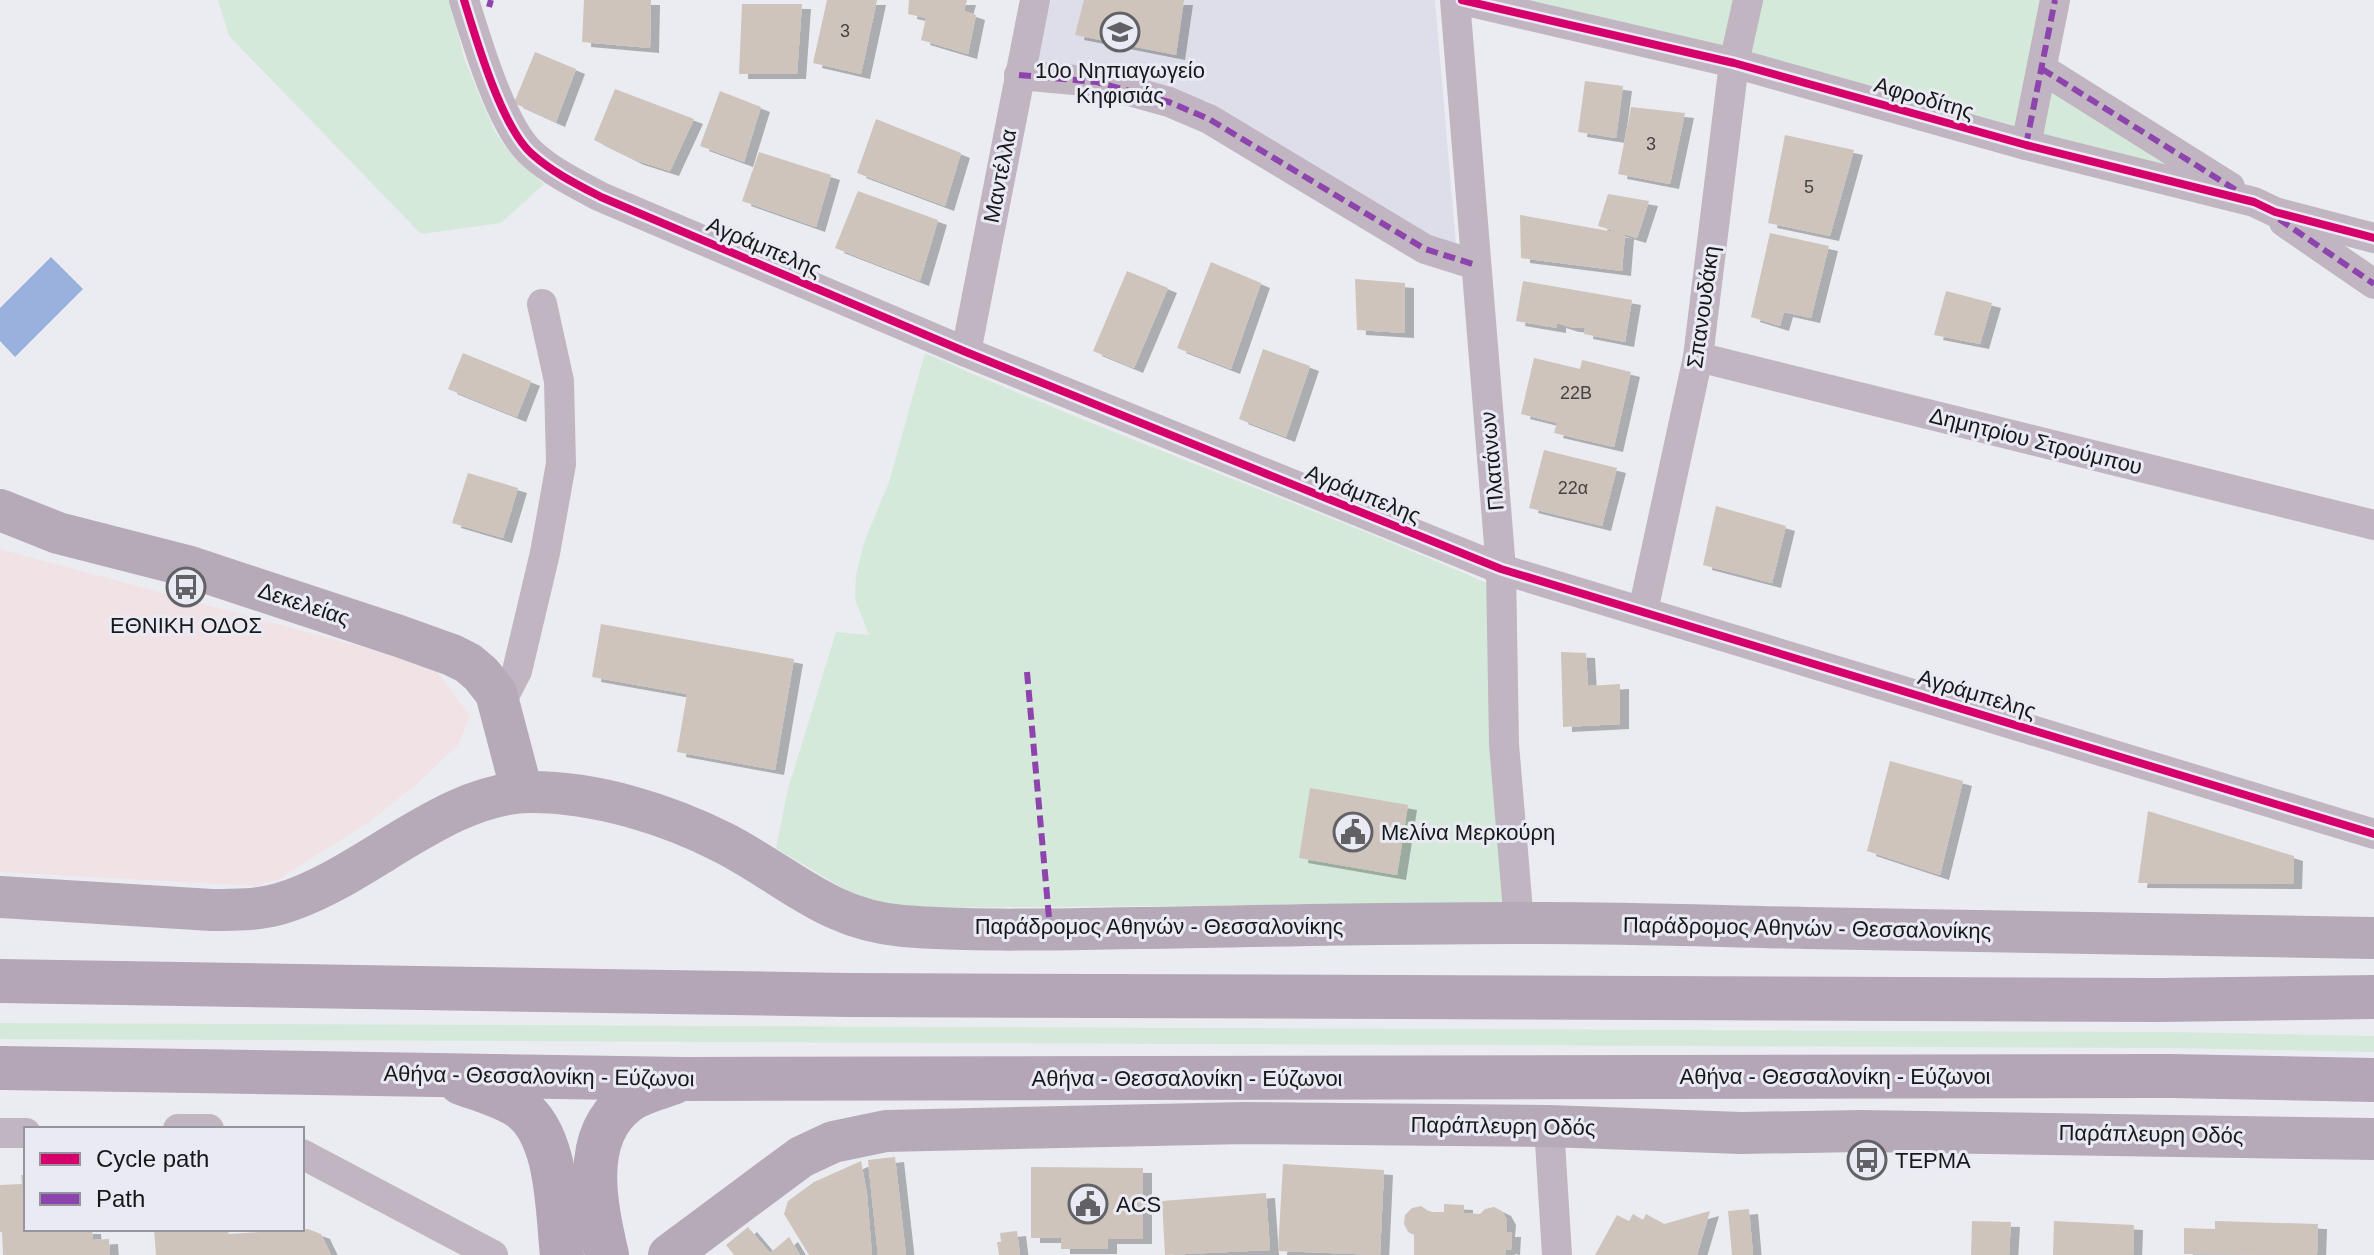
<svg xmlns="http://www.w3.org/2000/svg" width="2374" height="1255" font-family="Helvetica,sans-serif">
	<defs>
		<filter id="shadow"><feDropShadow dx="9" dy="5" stdDeviation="0" flood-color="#0004"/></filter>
	</defs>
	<rect width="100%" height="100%" fill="#ebecf1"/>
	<!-- industrial -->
	<path fill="#f0e2e5" d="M 0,549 L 433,666 L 470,716 L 458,745 L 417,784 L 369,822 L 279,879 L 256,886 L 0,872 Z"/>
	<!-- built -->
	<path fill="#dddee9" d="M 1051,0 L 1435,0 L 1456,245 L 1426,239 L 1208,101 L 1035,65 Z"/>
	<!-- green -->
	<g fill="#d4e9d9">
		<path d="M 218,0 L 449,0 L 465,61 L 495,132 L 514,158 L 544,184 L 501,223 L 421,234 L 229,36 Z"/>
		<path d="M 1461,0 L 2055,0 L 2042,69 L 2254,202 Z"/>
		<path d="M 925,353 C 1110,435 1301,502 1487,583 L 1504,903 L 893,908 L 849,892 L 776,848 L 788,789 L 836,632 L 869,635 L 855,599 L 856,574 L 865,540 L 889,482 Z"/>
		<path d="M 0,1023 L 2169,1032 L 2374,1036 L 2374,1052 L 2172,1048 L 0,1039 Z"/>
	</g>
	<!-- water -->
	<path fill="#9ab1dd" d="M 51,257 L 83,289 L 15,357 L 0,341 L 0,308 Z"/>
	<!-- building -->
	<g fill="#cec4bb" filter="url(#shadow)">
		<path d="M 584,0 L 651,0 L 650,48 L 582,42 Z"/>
		<path d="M 827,0 L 877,0 L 861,74 L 813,63 Z"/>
		<path d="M 909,0 L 967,0 L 964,11 L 976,15 L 968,54 L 921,40 L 926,18 L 908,14 Z"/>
		<path d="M 1084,0 L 1184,0 L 1176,55 L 1075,35 Z"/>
		<path d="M 742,4 L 802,4 L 797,74 L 739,74 Z"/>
		<path d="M 535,52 L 576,69 L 556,122 L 514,103 Z"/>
		<path d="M 1585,81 L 1623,86 L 1616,138 L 1578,132 Z"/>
		<path d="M 615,89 L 694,119 L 670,171 L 635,160 L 594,140 Z"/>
		<path d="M 720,91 L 761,107 L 744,162 L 700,146 Z"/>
		<path d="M 1631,107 L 1685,113 L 1670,184 L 1618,174 Z"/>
		<path d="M 876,119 L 961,153 L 945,206 L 857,173 Z"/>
		<path d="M 1785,135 L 1854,150 L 1830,236 L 1768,223 Z"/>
		<path d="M 759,152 L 831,175 L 816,227 L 742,201 Z"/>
		<path d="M 858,191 L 938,220 L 920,281 L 835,248 Z"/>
		<path d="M 1608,194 L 1649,201 L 1637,238 L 1598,226 Z"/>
		<path d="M 1520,215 L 1625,234 L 1622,271 L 1521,258 Z"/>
		<path d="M 1770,233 L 1829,246 L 1811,318 L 1784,312 L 1780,326 L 1751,317 Z"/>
		<path d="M 1211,262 L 1261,283 L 1231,369 L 1177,348 Z"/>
		<path d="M 1127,271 L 1168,288 L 1134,368 L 1093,351 Z"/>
		<path d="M 1355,279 L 1405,283 L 1405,333 L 1357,330 Z"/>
		<path d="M 1523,281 L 1632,300 L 1625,342 L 1584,334 L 1585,328 L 1570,327 L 1557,323 L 1557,328 L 1516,321 Z"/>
		<path d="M 1946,291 L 1992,303 L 1980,344 L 1934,335 Z"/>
		<path d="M 1263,349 L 1310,366 L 1286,437 L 1239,419 Z"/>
		<path d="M 463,353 L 531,381 L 517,417 L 448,389 Z"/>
		<path d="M 1534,358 L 1580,369 L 1582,360 L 1631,372 L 1614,447 L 1554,433 L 1557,423 L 1521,414 Z"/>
		<path d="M 1544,450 L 1617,468 L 1602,526 L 1529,508 Z"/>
		<path d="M 468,473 L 518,488 L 503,538 L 452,523 Z"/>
		<path d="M 1716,506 L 1786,526 L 1772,583 L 1703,565 Z"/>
		<path d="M 601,624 L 794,659 L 775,770 L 677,752 L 687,694 L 592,677 Z"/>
		<path d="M 1561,652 L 1586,653 L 1588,686 L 1620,684 L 1620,724 L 1563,727 Z"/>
		<path d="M 1890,761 L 1963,781 L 1940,875 L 1867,851 Z"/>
		<path d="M 1310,788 L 1408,805 L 1397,875 L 1299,858 Z"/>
		<path d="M 2148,811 L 2294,856 L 2293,884 L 2138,883 Z"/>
		<path d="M 895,1157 L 906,1255 L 878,1255 L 868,1160 Z"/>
		<path d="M 861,1161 L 867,1194 L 872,1255 L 809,1255 L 784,1214 L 788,1201 L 814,1182 Z"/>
		<path d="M 1283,1164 L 1384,1170 L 1380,1255 L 1278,1251 Z"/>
		<path d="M 1031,1167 L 1143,1168 L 1143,1239 L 1108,1239 L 1108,1249 L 1061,1249 L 1061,1238 L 1031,1238 Z"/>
		<path d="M 21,1175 L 26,1175 L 26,1229 L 92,1229 L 93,1240 L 109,1239 L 110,1255 L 3,1255 L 2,1232 L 0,1232 L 0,1185 L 22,1184 Z"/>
		<path d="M 1266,1193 L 1270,1250 L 1165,1255 L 1162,1201 Z"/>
		<path d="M 1444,1204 L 1464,1205 L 1464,1213 L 1480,1214 L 1485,1209 L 1494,1207 L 1502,1211 L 1507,1220 L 1506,1232 L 1512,1232 L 1511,1250 L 1506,1249 L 1505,1255 L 1414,1255 L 1414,1235 L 1408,1232 L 1404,1224 L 1405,1215 L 1412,1208 L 1421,1206 L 1430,1212 L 1444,1212 Z"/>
		<path d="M 1749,1209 L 1753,1255 L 1732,1255 L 1728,1211 Z"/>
		<path d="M 1710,1211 L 1697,1255 L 1595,1255 L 1617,1215 L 1629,1221 L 1633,1214 L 1643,1220 L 1646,1214 L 1664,1224 Z"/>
		<path d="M 1972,1221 L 2011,1222 L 2009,1255 L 1971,1255 Z"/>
		<path d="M 2054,1221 L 2134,1225 L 2133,1255 L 2053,1255 Z"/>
		<path d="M 2215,1221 L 2318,1224 L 2317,1255 L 2184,1254 L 2184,1228 L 2215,1229 Z"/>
		<path d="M 748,1227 L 770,1253 L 789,1237 L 800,1255 L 734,1255 L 726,1245 Z"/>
		<path d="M 154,1229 L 230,1229 L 228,1234 L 308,1229 L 321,1234 L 331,1255 L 156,1255 Z"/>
		<path d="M 1017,1231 L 1020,1255 L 999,1255 L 997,1242 L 1001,1242 L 1000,1233 Z"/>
	</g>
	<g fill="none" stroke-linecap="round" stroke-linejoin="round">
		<!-- street -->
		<g stroke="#c0b5c1" stroke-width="30">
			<path d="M 464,0 C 476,39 502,128 532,154 C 552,172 576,184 601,197 L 966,352 L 1501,569 L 2374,834"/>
			<path d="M 1455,0 L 1501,569 L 1504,744 L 1519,923"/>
			<path d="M 1462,0 L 1734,63 L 2026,145 L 2254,202 L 2275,212 L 2374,238"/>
			<path d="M 2042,69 L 2230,187"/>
			<path d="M 1019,75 L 1097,82 L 1169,102 L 1209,119 L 1425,249 L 1476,265"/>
			<path d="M 2026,145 L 2055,0"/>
			<path d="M 2284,222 L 2374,284"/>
			<path d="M 966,352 L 1035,0"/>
			<path d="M 1698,357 L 2374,525"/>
			<path d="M 1643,611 L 1698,357 L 1734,63 L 1748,0"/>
			<path d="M 500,704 L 517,671 L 545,553 L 561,464 L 559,381 L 542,304"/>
			<path d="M 1549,1126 L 1557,1255"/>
			<path d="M 178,1129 L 209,1129"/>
			<path d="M 0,1133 L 26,1133"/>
			<path d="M 302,1154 L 493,1255"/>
		</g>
		<!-- secondary -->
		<g stroke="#b7aab8" stroke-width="42">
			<path d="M 0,510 L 58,533 L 187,566 L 399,636 L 452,655 L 468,663 L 481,674 L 496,693 L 522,792"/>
			<path d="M 0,897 L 212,910 C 234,910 257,910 279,904 C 362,881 443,792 531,792 C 596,792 667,814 724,843 C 788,876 828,920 903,926 C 981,932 1060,929 1137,928 C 1263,926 1390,923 1516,923 C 1613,922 1709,926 1806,928 C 1995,931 2185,935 2374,938"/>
			<path d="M 669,1255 L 801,1157 L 833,1142 L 886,1131 L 1245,1123 L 1549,1126 L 1741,1133 L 1861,1131 L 2374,1139"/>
		</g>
		<!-- highway -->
		<g stroke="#b4a6b6" stroke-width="44">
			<path d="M 0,981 L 848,995 L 2159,1000 L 2374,997"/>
			<path d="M 0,1068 L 685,1079 L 2170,1076 L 2374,1080"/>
			<path d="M 461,1083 C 480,1090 502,1096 519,1107 C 559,1134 557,1212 562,1255"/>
			<path d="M 607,1255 C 596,1207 580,1137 627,1102 C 639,1093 658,1088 673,1083"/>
		</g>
		<!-- quiet -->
		<g stroke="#8e44ad" stroke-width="6" stroke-dasharray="12 6" stroke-linecap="butt">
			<path d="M 489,7 L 491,0"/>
			<path d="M 2042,69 L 2239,192"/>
			<path d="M 1019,75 L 1097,82 L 1169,102 L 1209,119 L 1425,249 L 1476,265"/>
			<path d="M 2026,145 L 2055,0"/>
			<path d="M 2279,219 L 2374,284"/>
			<path d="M 1027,672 L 1050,929"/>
		</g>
		<!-- cycleway casing -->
		<g stroke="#e9eaf3" stroke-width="13">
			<g id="cycleway">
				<path d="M 464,0 C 476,39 502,128 532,154 C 552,172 576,184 601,197 L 966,352 L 1501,569 L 2374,834"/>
				<path d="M 1462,0 L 1734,63 L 2026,145 L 2254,202 L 2275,212 L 2374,238"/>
			</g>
		</g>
		<!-- cycleway -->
		<use href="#cycleway" stroke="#d6006c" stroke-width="8"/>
	</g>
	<!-- icons -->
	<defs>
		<g id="school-ring" transform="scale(2)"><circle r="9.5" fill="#e9eaf3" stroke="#626266" stroke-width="1.5"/><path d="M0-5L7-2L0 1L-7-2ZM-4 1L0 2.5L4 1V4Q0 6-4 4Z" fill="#626266"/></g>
		<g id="bus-ring" transform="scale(2)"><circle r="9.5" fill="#e9eaf3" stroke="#626266" stroke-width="1.5"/><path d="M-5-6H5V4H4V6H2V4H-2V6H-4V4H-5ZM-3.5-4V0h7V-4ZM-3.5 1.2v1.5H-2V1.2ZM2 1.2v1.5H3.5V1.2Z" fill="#626266"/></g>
		<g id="civic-ring" transform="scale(2)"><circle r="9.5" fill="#e9eaf3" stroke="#626266" stroke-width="1.5"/><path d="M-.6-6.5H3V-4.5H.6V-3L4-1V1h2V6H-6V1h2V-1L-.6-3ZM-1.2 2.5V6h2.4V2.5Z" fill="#626266"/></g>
	</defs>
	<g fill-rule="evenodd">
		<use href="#school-ring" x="1120" y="32"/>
		<use href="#bus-ring" x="186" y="587"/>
		<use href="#civic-ring" x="1353" y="832"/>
		<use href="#bus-ring" x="1867" y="1160"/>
		<use href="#civic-ring" x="1088" y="1204"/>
	</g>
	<g text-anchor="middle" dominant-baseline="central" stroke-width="6" stroke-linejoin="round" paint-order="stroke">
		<!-- number labels -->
		<g font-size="18" fill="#464343">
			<text x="845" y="31">3</text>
			<text x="1651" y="144">3</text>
			<text x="1809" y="187">5</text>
			<text x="1576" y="393">22Β</text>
			<text x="1573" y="488">22α</text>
		</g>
		<!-- poi labels -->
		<g font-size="22" fill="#18181b" stroke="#e9eaf3" text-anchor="start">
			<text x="1120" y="70" text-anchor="middle">10ο Νηπιαγωγείο<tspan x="1120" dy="25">Κηφισιάς</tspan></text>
			<text x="186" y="625" text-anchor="middle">ΕΘΝΙΚΗ ΟΔΟΣ</text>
			<text x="1381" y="832">Μελίνα Μερκούρη</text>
			<text x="1895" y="1160">ΤΕΡΜΑ</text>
			<text x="1116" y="1204">ACS</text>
		</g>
		<!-- street labels -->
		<g font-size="22" fill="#18181b" stroke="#e9eaf3">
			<text transform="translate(1924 98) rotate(16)">Αφροδίτης</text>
			<text transform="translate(1000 176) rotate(-79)">Μαντέλλα</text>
			<text transform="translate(764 247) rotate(23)">Αγράμπελης</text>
			<text transform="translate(1703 307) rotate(-82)">Σπανουδάκη</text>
			<text transform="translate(2036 441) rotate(14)">Δημητρίου Στρούμπου</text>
			<text transform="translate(1492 461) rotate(-95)">Πλατάνων</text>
			<text transform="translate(1363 494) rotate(22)">Αγράμπελης</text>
			<text transform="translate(304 604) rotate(18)">Δεκελείας</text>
			<text transform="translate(1977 694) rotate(17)">Αγράμπελης</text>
			<text x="1159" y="926">Παράδρομος Αθηνών - Θεσσαλονίκης</text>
			<text transform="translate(1807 928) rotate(1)">Παράδρομος Αθηνών - Θεσσαλονίκης</text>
			<text transform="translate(539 1076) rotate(1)">Αθήνα - Θεσσαλονίκη - Εύζωνοι</text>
			<text x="1835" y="1076">Αθήνα - Θεσσαλονίκη - Εύζωνοι</text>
			<text x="1187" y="1078">Αθήνα - Θεσσαλονίκη - Εύζωνοι</text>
			<text transform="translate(1503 1126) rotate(1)">Παράπλευρη Οδός</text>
			<text transform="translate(2151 1134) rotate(1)">Παράπλευρη Οδός</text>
		</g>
	</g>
	<!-- legend -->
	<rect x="24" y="1127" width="280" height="104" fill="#e9eaf3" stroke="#95969d" stroke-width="2"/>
	<rect x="40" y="1153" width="40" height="12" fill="#d6006c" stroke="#95969d" stroke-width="2"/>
	<text x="96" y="1167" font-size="24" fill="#18181b">Cycle path</text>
	<rect x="40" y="1193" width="40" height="12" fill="#8e44ad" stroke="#95969d" stroke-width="2"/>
	<text x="96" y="1207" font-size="24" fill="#18181b">Path</text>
</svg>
